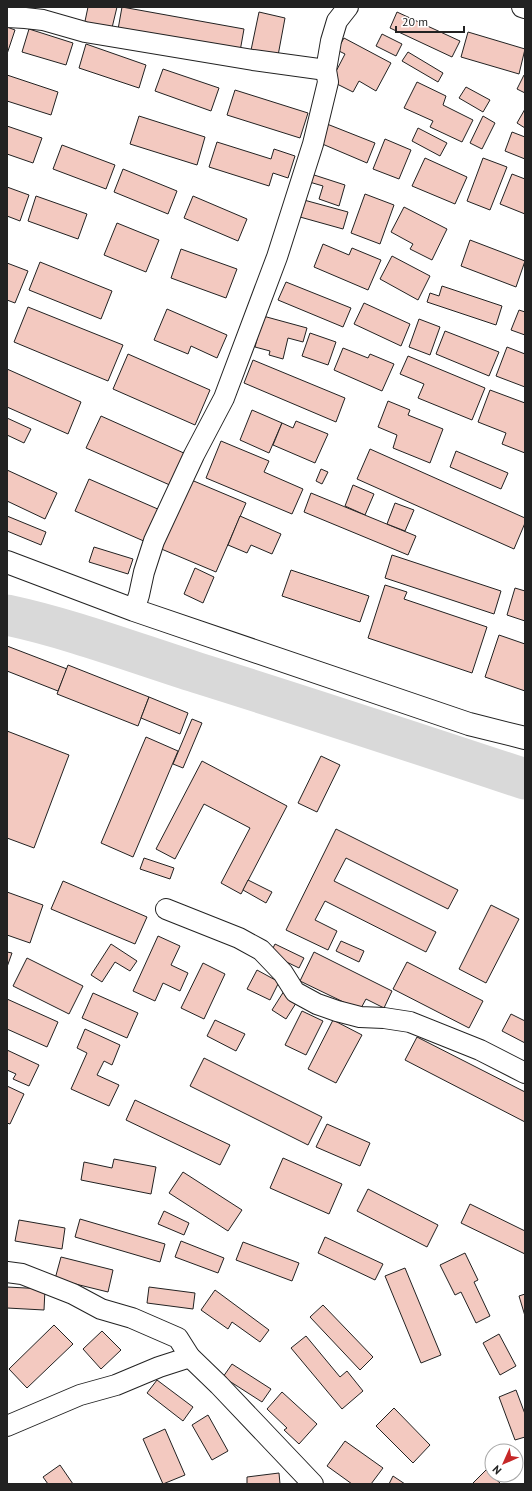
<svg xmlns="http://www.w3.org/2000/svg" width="532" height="1491" font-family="'PT Sans',sans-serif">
	<rect width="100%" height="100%" fill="#fff"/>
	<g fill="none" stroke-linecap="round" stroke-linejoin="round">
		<!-- river -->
		<path stroke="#d9d9d9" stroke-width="41" d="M 7,615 C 72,629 135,653 198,673 C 307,707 416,743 525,779"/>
	</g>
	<!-- building -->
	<g fill="#f3c9c0" stroke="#222">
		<path d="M 88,7 L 117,7 L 111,32 L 84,26 Z"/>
		<path d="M 122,7 L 244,29 L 239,57 L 117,35 Z"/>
		<path d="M 259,12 L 285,18 L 277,61 L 250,55 Z"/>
		<path d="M 397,12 L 460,41 L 452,57 L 390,28 Z"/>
		<path d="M 7,27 L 15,30 L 7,54 Z"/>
		<path d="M 29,29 L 73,43 L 66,65 L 22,52 Z"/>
		<path d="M 468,32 L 525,49 L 519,74 L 461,57 Z"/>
		<path d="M 382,34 L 402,44 L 396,56 L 376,46 Z"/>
		<path d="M 344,38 L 391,63 L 376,91 L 359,81 L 353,92 L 331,81 L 345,54 L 337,50 Z"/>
		<path d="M 86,44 L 146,65 L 139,88 L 79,68 Z"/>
		<path d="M 408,52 L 443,73 L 438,82 L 402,61 Z"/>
		<path d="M 163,69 L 219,88 L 211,111 L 155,91 Z"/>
		<path d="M 7,75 L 58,92 L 51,115 L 7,101 Z"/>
		<path d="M 524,75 L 525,76 L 525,93 L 517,89 Z"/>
		<path d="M 417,82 L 446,96 L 443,105 L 473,120 L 462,142 L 430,127 L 433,121 L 404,108 Z"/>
		<path d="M 466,87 L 490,100 L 483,112 L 459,98 Z"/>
		<path d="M 235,90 L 308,113 L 300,138 L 227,115 Z"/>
		<path d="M 525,109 L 525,128 L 517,123 Z"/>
		<path d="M 139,116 L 205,137 L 197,165 L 130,144 Z"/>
		<path d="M 483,116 L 495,123 L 482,149 L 470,143 Z"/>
		<path d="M 327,124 L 375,143 L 367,163 L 320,143 Z"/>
		<path d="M 7,126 L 42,138 L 33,163 L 7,154 Z"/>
		<path d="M 418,128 L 447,143 L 440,156 L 412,141 Z"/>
		<path d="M 512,132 L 525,137 L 525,159 L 505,151 Z"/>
		<path d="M 385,139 L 411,150 L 399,179 L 373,169 Z"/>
		<path d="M 217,142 L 271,159 L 274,149 L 295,156 L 288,178 L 273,173 L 269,186 L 209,167 Z"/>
		<path d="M 62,145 L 115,165 L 106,189 L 53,169 Z"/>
		<path d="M 425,158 L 467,177 L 455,204 L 412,186 Z"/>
		<path d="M 483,158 L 507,167 L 490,210 L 467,201 Z"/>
		<path d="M 123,169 L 177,191 L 168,214 L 114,192 Z"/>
		<path d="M 308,173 L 345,185 L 339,206 L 319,199 L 323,186 L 306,181 Z"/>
		<path d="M 512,174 L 525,179 L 525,214 L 500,204 Z"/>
		<path d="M 7,187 L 29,195 L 20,221 L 7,216 Z"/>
		<path d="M 365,194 L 394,205 L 380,244 L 351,233 Z"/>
		<path d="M 36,196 L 87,214 L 78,239 L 28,221 Z"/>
		<path d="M 193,196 L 247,219 L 238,241 L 184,218 Z"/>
		<path d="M 304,200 L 348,212 L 343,229 L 300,217 Z"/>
		<path d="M 404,207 L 447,229 L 432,260 L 410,249 L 413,244 L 391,232 Z"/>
		<path d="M 117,223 L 159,240 L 146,272 L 104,255 Z"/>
		<path d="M 470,240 L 525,261 L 516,287 L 461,266 Z"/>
		<path d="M 323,244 L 349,255 L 352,248 L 381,260 L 368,290 L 314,267 Z"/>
		<path d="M 181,249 L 237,269 L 226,298 L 171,278 Z"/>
		<path d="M 392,256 L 430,276 L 418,300 L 380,279 Z"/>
		<path d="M 40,262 L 112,291 L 101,319 L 29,290 Z"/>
		<path d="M 7,263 L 28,271 L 15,303 L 7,300 Z"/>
		<path d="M 286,282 L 351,308 L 343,327 L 278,300 Z"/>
		<path d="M 442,286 L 502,306 L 496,325 L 427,302 L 430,293 L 439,296 Z"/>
		<path d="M 364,303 L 410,324 L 401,346 L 354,324 Z"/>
		<path d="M 28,307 L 123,345 L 108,381 L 14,342 Z"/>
		<path d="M 167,309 L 227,335 L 217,358 L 191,346 L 188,354 L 154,340 Z"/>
		<path d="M 519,310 L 525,312 L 525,335 L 511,330 Z"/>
		<path d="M 263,316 L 307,328 L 303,342 L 288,338 L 283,359 L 269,355 L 270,351 L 255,347 Z"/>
		<path d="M 419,319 L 440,327 L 430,355 L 409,347 Z"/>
		<path d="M 445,331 L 499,352 L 489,376 L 436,354 Z"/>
		<path d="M 310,333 L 336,342 L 328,365 L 302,356 Z"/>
		<path d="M 507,347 L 525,354 L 525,387 L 496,376 Z"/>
		<path d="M 343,348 L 368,358 L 370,354 L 394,364 L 382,391 L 334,370 Z"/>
		<path d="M 128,354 L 210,390 L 195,425 L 113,389 Z"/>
		<path d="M 408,356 L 485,388 L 472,420 L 418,398 L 424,384 L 400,374 Z"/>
		<path d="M 253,360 L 345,398 L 336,422 L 244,383 Z"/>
		<path d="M 7,369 L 81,402 L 68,434 L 7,407 Z"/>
		<path d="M 490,390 L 525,403 L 525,453 L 502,444 L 506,433 L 478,422 Z"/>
		<path d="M 388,401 L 410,410 L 408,415 L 443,429 L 430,463 L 393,448 L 397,435 L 378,427 Z"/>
		<path d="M 252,410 L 282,423 L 269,453 L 240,440 Z"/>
		<path d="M 101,416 L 186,454 L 172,486 L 86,448 Z"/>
		<path d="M 7,418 L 31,429 L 24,443 L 7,435 Z"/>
		<path d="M 296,421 L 328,434 L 315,463 L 273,445 L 282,423 L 293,428 Z"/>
		<path d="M 221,441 L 269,461 L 264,472 L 303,489 L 292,514 L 206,478 Z"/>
		<path d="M 370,449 L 525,518 L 525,523 L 514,549 L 357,479 Z"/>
		<path d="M 456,451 L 508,473 L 501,489 L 450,467 Z"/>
		<path d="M 321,469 L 328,472 L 322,484 L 316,481 Z"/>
		<path d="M 7,470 L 57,493 L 45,519 L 7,501 Z"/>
		<path d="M 89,479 L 160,510 L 146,542 L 75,511 Z"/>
		<path d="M 189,479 L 246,503 L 216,572 L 159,548 Z"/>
		<path d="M 353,485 L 374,494 L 365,515 L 345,506 Z"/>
		<path d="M 311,493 L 416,536 L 408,555 L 304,512 Z"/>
		<path d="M 395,503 L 414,510 L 405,531 L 387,524 Z"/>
		<path d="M 7,516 L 46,532 L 41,545 L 7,531 Z"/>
		<path d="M 240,516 L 281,534 L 272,554 L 251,545 L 247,553 L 228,545 Z"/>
		<path d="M 94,547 L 133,559 L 128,574 L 89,562 Z"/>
		<path d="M 392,555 L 501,591 L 494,614 L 385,578 Z"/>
		<path d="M 195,568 L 214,577 L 203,603 L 184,594 Z"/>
		<path d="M 291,570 L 369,596 L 360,622 L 282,596 Z"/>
		<path d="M 385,585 L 407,592 L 404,599 L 487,627 L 472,673 L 368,638 Z"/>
		<path d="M 515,588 L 525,591 L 525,621 L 507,615 Z"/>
		<path d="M 499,635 L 525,644 L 525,691 L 485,677 Z"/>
		<path d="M 7,646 L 67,669 L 58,691 L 7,671 Z"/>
		<path d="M 68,665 L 149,697 L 138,726 L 57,694 Z"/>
		<path d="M 149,697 L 188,713 L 180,734 L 141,718 Z"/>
		<path d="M 192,719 L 202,723 L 183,768 L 173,764 Z"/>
		<path d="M 7,731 L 69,755 L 34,848 L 7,838 Z"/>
		<path d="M 146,737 L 178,751 L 133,857 L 101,843 Z"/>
		<path d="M 321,756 L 340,765 L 317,812 L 298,803 Z"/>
		<path d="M 202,761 L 287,806 L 241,894 L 221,883 L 250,828 L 204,804 L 175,859 L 156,849 Z"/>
		<path d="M 336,829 L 458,890 L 448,909 L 346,858 L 334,881 L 436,932 L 426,952 L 325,901 L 315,920 L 337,931 L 328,950 L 286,930 Z"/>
		<path d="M 144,858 L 174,868 L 170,879 L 140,869 Z"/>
		<path d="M 248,880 L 272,892 L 266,903 L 243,890 Z"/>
		<path d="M 63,881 L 147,917 L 135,944 L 51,909 Z"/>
		<path d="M 7,892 L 43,905 L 30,943 L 7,935 Z"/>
		<path d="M 491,905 L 519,919 L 486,983 L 459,969 Z"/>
		<path d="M 158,936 L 180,946 L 171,965 L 188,973 L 180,991 L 163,983 L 155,1001 L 133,991 Z"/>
		<path d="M 341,941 L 364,951 L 359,962 L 336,951 Z"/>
		<path d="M 111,944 L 137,961 L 130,971 L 115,962 L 102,982 L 91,975 Z"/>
		<path d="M 275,944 L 304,958 L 299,968 L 270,954 Z"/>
		<path d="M 7,952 L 12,953 L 7,967 Z"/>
		<path d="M 314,952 L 392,991 L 384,1008 L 366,999 L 360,1010 L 300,981 Z"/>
		<path d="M 27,958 L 83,986 L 69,1014 L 13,986 Z"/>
		<path d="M 407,962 L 483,1001 L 469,1028 L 393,989 Z"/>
		<path d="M 203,963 L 225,974 L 204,1019 L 181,1008 Z"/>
		<path d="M 257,970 L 279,982 L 270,1000 L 247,989 Z"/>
		<path d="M 284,991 L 298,1000 L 286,1019 L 272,1010 Z"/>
		<path d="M 93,993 L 138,1013 L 127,1038 L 82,1018 Z"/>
		<path d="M 7,999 L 58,1022 L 47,1047 L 7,1029 Z"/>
		<path d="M 302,1011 L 323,1021 L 306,1055 L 285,1045 Z"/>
		<path d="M 511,1014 L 525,1021 L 525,1043 L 502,1031 Z"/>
		<path d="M 215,1020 L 245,1034 L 236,1051 L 207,1036 Z"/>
		<path d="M 333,1020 L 362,1035 L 336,1083 L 308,1069 Z"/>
		<path d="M 85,1029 L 120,1045 L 112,1065 L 104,1061 L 97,1075 L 119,1085 L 109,1106 L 71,1089 L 87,1053 L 77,1048 Z"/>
		<path d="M 417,1037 L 525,1092 L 525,1122 L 405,1060 Z"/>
		<path d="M 7,1050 L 39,1065 L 29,1086 L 13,1079 L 16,1074 L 7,1070 Z"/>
		<path d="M 204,1058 L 322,1117 L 308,1145 L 190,1086 Z"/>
		<path d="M 7,1086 L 24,1094 L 10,1124 L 7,1123 Z"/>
		<path d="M 135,1100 L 230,1145 L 220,1165 L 126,1120 Z"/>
		<path d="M 327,1124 L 370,1143 L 360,1166 L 316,1147 Z"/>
		<path d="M 283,1158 L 342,1184 L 329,1214 L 270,1188 Z"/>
		<path d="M 114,1159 L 156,1167 L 151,1194 L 81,1180 L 84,1162 L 112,1168 Z"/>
		<path d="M 183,1172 L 242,1210 L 228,1231 L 169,1193 Z"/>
		<path d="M 368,1189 L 438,1225 L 427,1247 L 357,1211 Z"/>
		<path d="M 470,1204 L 525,1231 L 525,1254 L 461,1223 Z"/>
		<path d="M 164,1211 L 189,1223 L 184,1235 L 158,1224 Z"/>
		<path d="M 80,1219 L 165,1244 L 160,1262 L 75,1237 Z"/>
		<path d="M 19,1220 L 65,1228 L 62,1249 L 15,1241 Z"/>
		<path d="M 325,1237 L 383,1264 L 375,1280 L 318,1253 Z"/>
		<path d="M 181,1241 L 224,1258 L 218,1273 L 175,1257 Z"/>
		<path d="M 243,1242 L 299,1263 L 292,1281 L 236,1260 Z"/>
		<path d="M 465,1253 L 478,1280 L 474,1282 L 490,1316 L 476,1323 L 461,1292 L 455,1295 L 440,1265 Z"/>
		<path d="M 61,1257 L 113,1270 L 108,1292 L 55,1279 Z"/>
		<path d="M 405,1268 L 441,1355 L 421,1363 L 385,1276 Z"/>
		<path d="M 7,1287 L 45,1289 L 44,1310 L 7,1308 Z"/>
		<path d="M 149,1287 L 195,1293 L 193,1309 L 147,1303 Z"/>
		<path d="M 215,1290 L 269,1330 L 260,1342 L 232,1322 L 228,1329 L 201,1310 Z"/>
		<path d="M 525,1294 L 525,1316 L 519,1296 Z"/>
		<path d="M 323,1305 L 373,1357 L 360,1370 L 310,1317 Z"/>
		<path d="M 54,1325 L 73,1344 L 27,1388 L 9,1369 Z"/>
		<path d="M 102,1331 L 121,1350 L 101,1369 L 83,1349 Z"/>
		<path d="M 499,1334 L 516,1366 L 500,1375 L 483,1343 Z"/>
		<path d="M 306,1336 L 340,1377 L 347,1371 L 363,1391 L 342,1409 L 291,1348 Z"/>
		<path d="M 232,1364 L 271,1389 L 262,1402 L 223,1377 Z"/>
		<path d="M 157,1380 L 193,1407 L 183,1421 L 147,1393 Z"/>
		<path d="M 516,1390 L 525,1414 L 525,1437 L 515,1440 L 499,1397 Z"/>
		<path d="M 282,1392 L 317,1424 L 299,1444 L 284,1430 L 287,1428 L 267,1409 Z"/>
		<path d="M 394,1408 L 430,1445 L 413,1463 L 376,1426 Z"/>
		<path d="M 208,1415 L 228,1451 L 212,1460 L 192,1425 Z"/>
		<path d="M 165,1429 L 185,1475 L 163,1484 L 143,1439 Z"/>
		<path d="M 345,1441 L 383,1468 L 371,1484 L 352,1484 L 327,1466 Z"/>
		<path d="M 60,1465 L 73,1484 L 48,1484 L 43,1477 Z"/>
		<path d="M 486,1470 L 501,1484 L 472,1484 Z"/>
		<path d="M 279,1473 L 280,1484 L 247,1484 L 247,1477 Z"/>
		<path d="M 393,1476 L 405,1484 L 389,1484 Z"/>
	</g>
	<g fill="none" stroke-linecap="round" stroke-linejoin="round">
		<!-- minor casing -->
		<g stroke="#222" stroke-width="22">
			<g id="minor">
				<path d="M 522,7 L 525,8"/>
				<path d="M 7,17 L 25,18 L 43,20 L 85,32 L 253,60 L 326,70"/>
				<path d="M 134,610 L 139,595 L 144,572 L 154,541 L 194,455 L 224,398 L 277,257 L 313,144 L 328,82 L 326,70 L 331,41 L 337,21 L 348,7"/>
				<path d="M 166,909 L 239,938 L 261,950 L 283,973 L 295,992 L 317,1004 L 337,1011 L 360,1017 L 384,1018 L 410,1022 L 480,1050 L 525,1073"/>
				<path d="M 7,1272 L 22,1274 L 73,1294 L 101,1309 L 132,1318 L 178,1338 L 190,1357 L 219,1385 L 313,1484"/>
				<path d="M 7,1426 L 80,1395 L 116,1385 L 159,1367 L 190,1357"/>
			</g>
		</g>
		<!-- tertiary casing -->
		<g stroke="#222" stroke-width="24">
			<path id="tertiary" d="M 7,562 L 134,610 L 469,724 L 525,738"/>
		</g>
		<!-- minor -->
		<use href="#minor" stroke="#fff" stroke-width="20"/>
		<!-- tertiary -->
		<use href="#tertiary" stroke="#fff" stroke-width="22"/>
	</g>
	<!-- border -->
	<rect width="532" height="1491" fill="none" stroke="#222222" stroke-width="16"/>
	<!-- north arrow -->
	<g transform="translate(504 1463) rotate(225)"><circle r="19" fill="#ffffff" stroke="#a7a7a7"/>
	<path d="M0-3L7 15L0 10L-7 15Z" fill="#c62828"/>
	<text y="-6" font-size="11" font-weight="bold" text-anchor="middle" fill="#222222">N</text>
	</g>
	<!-- scale -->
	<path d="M396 26v6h68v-6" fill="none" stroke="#222222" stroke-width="2"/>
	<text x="402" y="26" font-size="12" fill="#222222" stroke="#ffffff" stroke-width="3" paint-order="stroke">20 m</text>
</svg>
